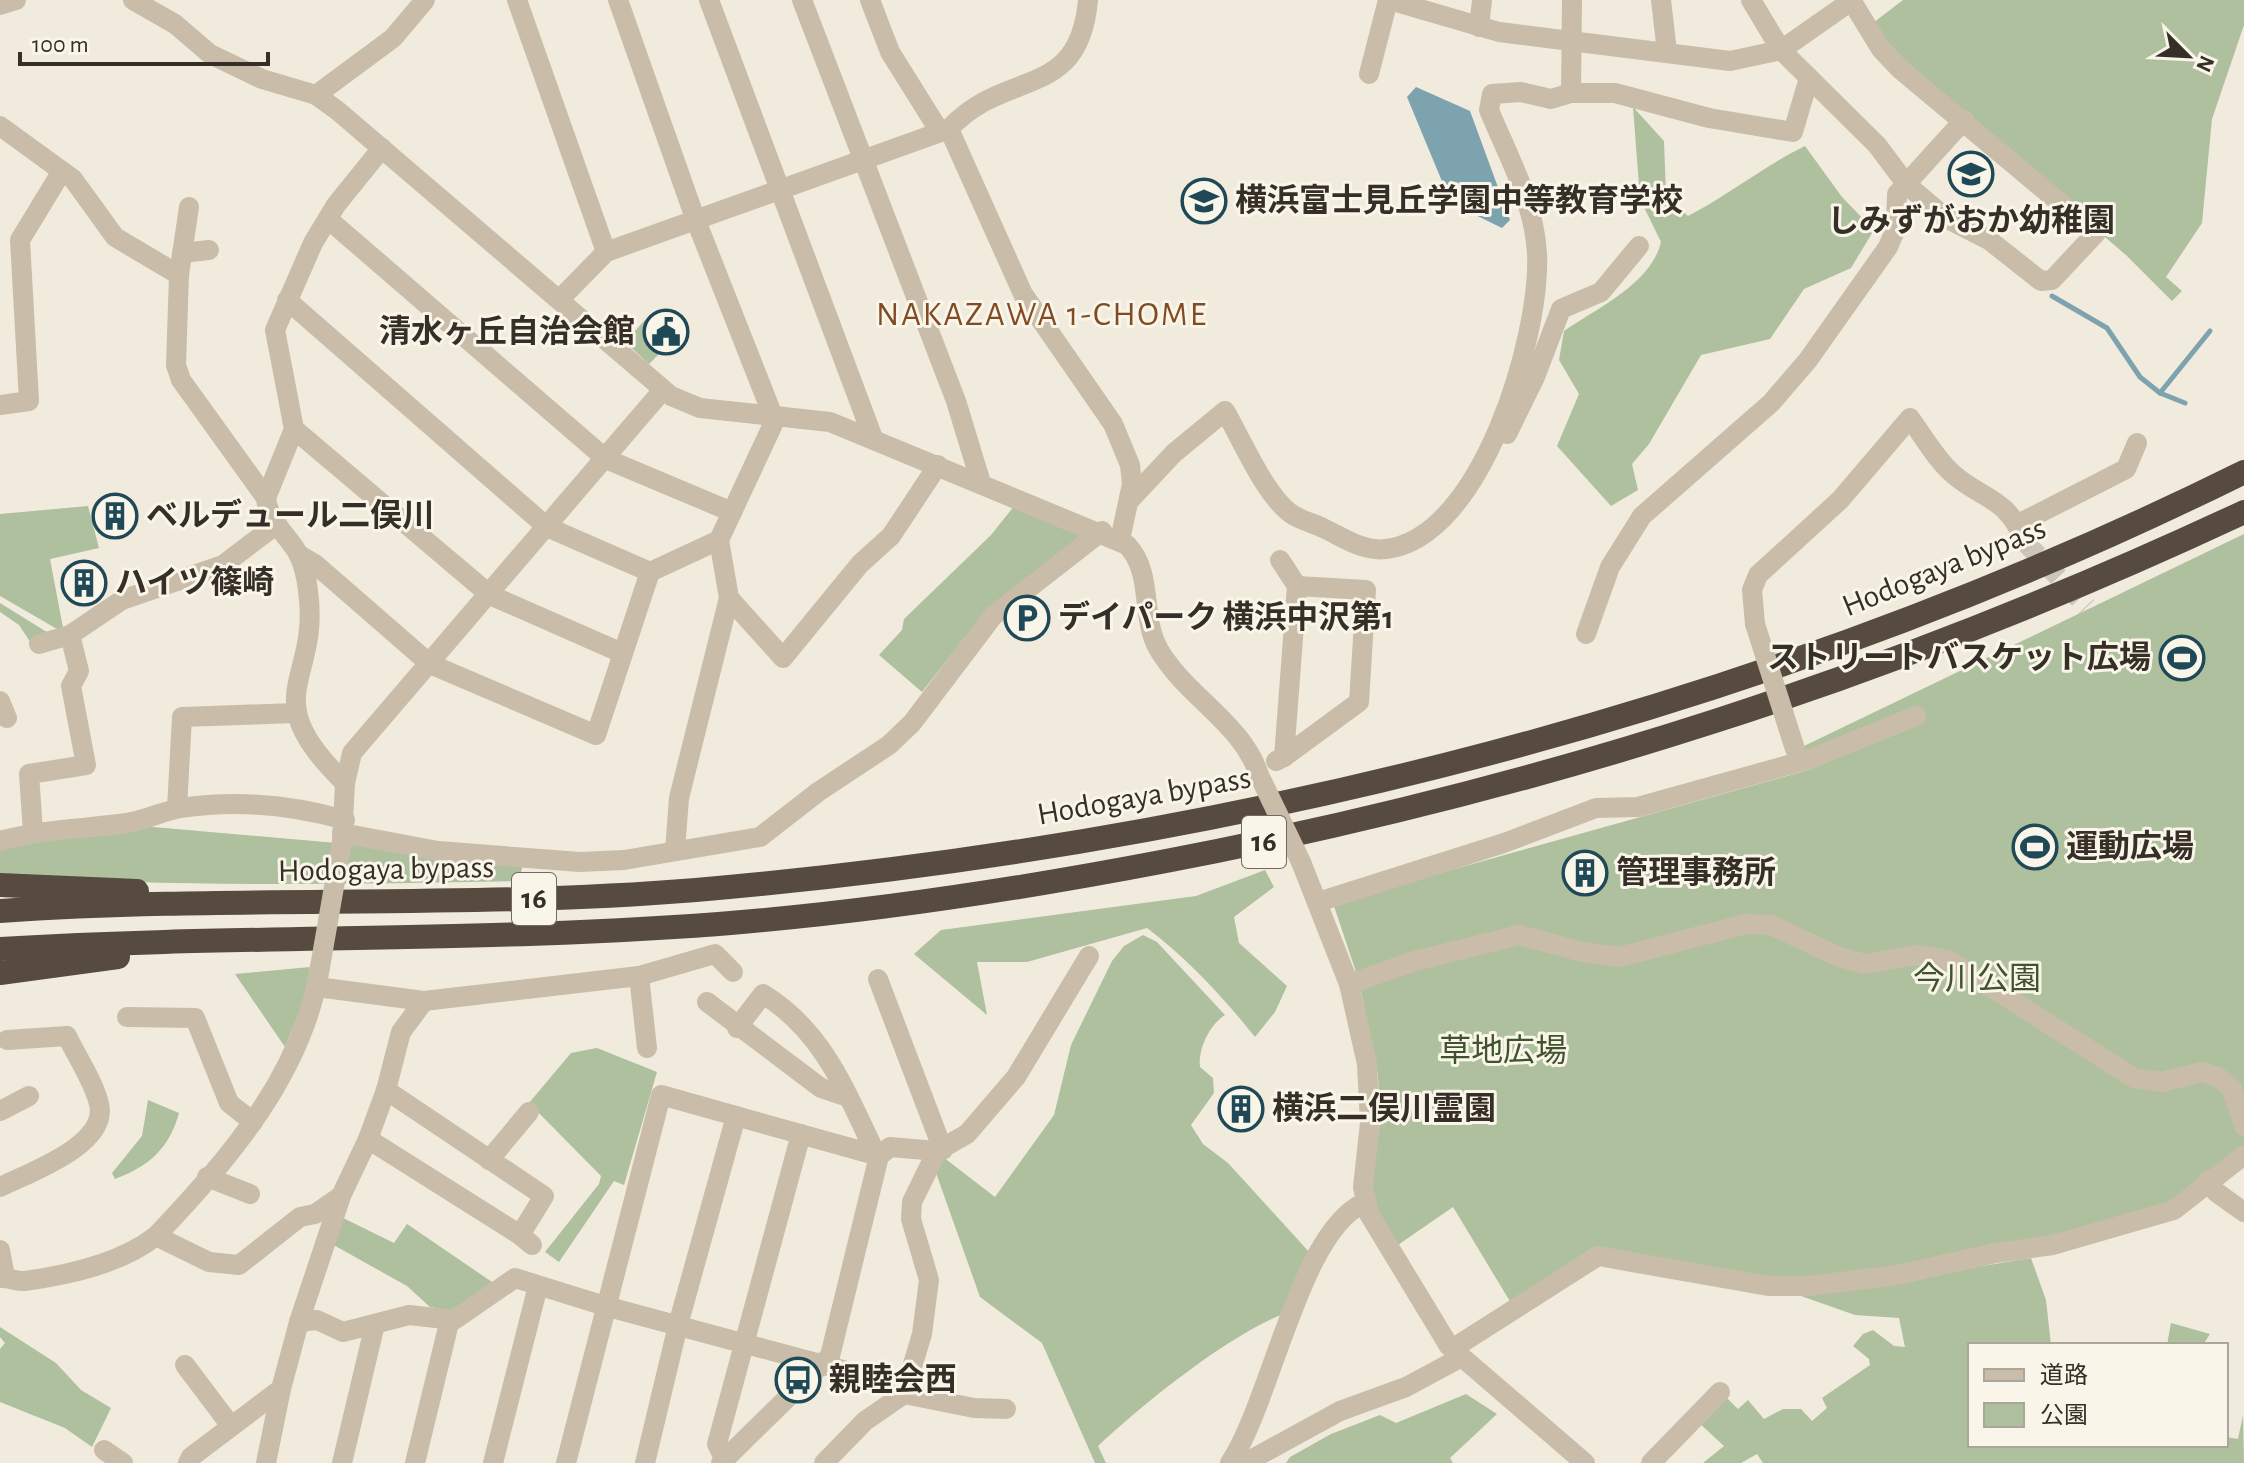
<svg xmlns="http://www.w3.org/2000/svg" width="2244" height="1463" font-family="'Alegreya Sans','Noto Sans JP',sans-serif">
	<rect width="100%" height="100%" fill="#f1ebdd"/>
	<!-- green -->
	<g fill="#aec09d">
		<path d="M 1903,0 L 2244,0 L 2244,25 L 2212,119 L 2202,223 L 2166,277 L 2182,291 L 2172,301 L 2127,256 L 1907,66 L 1873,23 Z"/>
		<path d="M 1633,107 L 1664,141 L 1666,195 L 1688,216 C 1729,195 1764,166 1805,146 L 1842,197 L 1874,230 L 1851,268 L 1804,289 L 1770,339 L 1701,355 L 1649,444 L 1632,464 L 1638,490 L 1611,506 L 1557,446 L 1579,394 L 1559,360 L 1564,331 C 1597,308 1651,284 1661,242 L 1640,199 Z"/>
		<path d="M 645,320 L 659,354 L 649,364 L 625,342 Z"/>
		<path d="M 1015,505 L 1086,534 L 981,617 L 922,692 L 879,655 L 902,630 L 904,619 L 991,535 Z"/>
		<path d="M 88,506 L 99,548 L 50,559 L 64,633 L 0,596 L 0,514 Z"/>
		<path d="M 2244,534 L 2244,1149 L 2172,1208 L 1986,1250 L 1833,1276 L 1763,1279 L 1592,1248 L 1511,1303 L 1453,1207 L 1395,1247 L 1375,1208 L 1371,1183 L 1380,1124 L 1378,1076 L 1359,981 L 1333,903 L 1812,769 L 1804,746 Z"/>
		<path d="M 0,603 L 50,634 L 31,643 L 19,625 L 0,612 Z"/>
		<path d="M 142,826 L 348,844 L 522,867 L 520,881 C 346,884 173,888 0,875 L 0,848 Z"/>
		<path d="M 1265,870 L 1274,887 L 1234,917 L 1239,943 L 1287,986 L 1275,1012 L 1255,1037 C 1223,997 1188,959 1147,928 L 1027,962 L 977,962 L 987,1015 L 914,954 L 941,930 L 1196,896 Z"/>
		<path d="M 1143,935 L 1157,942 L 1225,1015 C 1209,1025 1198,1050 1200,1067 L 1213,1078 L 1214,1093 L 1191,1125 L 1203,1144 L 1228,1163 L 1310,1253 L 1291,1311 C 1233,1331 1144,1403 1098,1446 L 1106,1463 L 1095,1463 L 1042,1343 L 980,1297 L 935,1170 L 943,1157 L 995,1197 L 1054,1115 L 1071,1045 L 1112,961 L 1124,946 Z"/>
		<path d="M 310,967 L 305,998 L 285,1047 L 235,974 Z"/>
		<path d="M 597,1048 L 657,1072 L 624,1185 L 614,1181 L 559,1262 L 545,1252 L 599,1184 L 601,1176 L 529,1103 L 571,1053 Z"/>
		<path d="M 148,1100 L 179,1113 C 169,1149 149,1166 115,1179 L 112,1173 L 142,1136 Z"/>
		<path d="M 341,1217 L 394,1243 L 407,1224 L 492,1282 L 455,1311 L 430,1307 L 407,1286 L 330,1243 Z"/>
		<path d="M 2031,1258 L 2046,1300 L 2051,1345 L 1970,1345 L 1970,1445 L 2226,1445 L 2226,1437 L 2238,1439 L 2243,1415 L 2244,1463 L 1763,1463 L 1757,1454 L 1741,1463 L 1703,1463 L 1724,1446 L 1697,1421 L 1724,1395 L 1738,1409 L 1748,1400 L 1764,1419 L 1783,1409 L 1801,1409 L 1812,1421 L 1827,1408 L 1822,1398 L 1870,1365 L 1869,1359 L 1853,1346 L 1863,1334 L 1873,1330 L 1894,1346 L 1905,1347 L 1899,1318 L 1855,1315 L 1801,1296 Z"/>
		<path d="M 2171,1323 L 2210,1334 L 2203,1345 L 2167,1345 Z"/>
		<path d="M 0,1327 L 56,1363 L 81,1390 L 111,1408 L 92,1447 L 65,1428 L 0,1402 L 0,1349 L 5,1343 L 0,1337 Z"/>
		<path d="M 1466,1394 L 1497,1414 L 1450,1458 L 1453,1463 L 1286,1463 L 1290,1457 L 1331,1434 L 1380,1415 L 1396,1423 Z"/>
	</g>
	<!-- water -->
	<path fill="#7ca3ae" d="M 1416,87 L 1470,111 L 1510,220 L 1502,228 L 1451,203 L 1407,97 Z"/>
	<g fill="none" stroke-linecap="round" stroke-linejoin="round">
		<!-- stream -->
		<g stroke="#7ca3ae" stroke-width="5">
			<path d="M 2052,296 L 2107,328 L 2140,377 L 2160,393"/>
			<path d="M 2185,403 L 2160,393 L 2210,331"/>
		</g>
		<!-- minor-tunnel -->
		<path stroke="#ccc5b9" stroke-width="20" stroke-dasharray="20 10" stroke-linecap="butt" d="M 2024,541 L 2087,607"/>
		<!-- minor -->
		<g stroke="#c9bda9" stroke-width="20">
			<path d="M 133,0 L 175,24 L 210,54 L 262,79 L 316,95 L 338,111 L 671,396 L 700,408 L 830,422 L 1127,545 C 1154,573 1140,618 1159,650 C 1187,697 1243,724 1259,775"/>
			<path d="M 517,0 L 606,252"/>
			<path d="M 618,0 L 695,218 L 773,416 L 774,422 L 719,540 L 729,598 L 783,658 L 860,564 L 891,536 L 938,465"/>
			<path d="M 709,0 L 873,438"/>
			<path d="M 802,0 L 956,401 L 981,483"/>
			<path d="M 870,0 L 890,52 L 940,132"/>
			<path d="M 1389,0 L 1499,32 L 1730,61 L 1781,50 L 1851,1"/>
			<path d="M 1661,0 L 1667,52"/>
			<path d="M 1751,0 L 1781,50 L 1877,145 L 1907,185 L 1946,218 L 1989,240 L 2041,281 L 2052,280 L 2096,233 L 1900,69 L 1881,49 L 1851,0"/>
			<path d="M 0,5 L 16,0"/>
			<path d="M 1479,27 L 1482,0"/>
			<path d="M 1369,74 L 1388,0"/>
			<path d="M 1571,93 L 1572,0"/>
			<path d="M 316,95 L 393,38 L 425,0"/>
			<path d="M 0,126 L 73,179 L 115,237 L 179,275 L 176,365 L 181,380 L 266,498"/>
			<path d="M 949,129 L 1023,294 L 1113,424 L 1130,465 L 1132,484 L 1120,540"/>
			<path d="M 328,219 L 606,459 L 732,512"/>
			<path d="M 182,253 L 209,250"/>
			<path d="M 179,275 L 189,207"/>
			<path d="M 560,299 L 606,252 L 949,129 C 1006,67 1079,102 1088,0"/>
			<path d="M 287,300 L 547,527 L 650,572"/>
			<path d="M 0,405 L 29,401 L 20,240 L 62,171"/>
			<path d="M 294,429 L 490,595 L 622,653"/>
			<path d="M 1507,434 L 1535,377 L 1561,309 L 1601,292 L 1639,246"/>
			<path d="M 1129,501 L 1174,453 L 1225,411 C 1242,440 1264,493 1290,513 C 1299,520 1313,523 1323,528 C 1343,537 1363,552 1386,549 C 1482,538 1541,335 1537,253 C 1534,202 1508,156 1489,110 L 1492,94 L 1521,92 L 1551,99 L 1571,93 L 1615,93 L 1709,118 L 1793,132 L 1809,78"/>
			<path d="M 2018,524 L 2126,469 L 2137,443"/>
			<path d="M 298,554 L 315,564 L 430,664 L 596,735 L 650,572 L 719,540"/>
			<path d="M 1755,624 L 1752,590 L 1758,575 L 1840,500 L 1910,418 C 1923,436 1936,459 1953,474 C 1981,499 2008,497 2024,541"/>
			<path d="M 1586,634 L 1610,567 L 1642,516 L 1771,403 L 1808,360 L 1888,247 L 1896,228 L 1897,194 L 1964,120"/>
			<path d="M 39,644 L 70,635 L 122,600 L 223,565 L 277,524"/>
			<path d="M 0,701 L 7,718"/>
			<path d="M 1284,757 L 1359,702 L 1366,590 L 1297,586"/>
			<path d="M 1276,761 L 1284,757 L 1297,586 L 1280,560"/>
			<path d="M 345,783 C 253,694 321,683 308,591 C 307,579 303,561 296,550 C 285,533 268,519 266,498 L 294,429 L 275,330 L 313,243 L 336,205 L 382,148"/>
			<path d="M 177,808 L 182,717 L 295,713"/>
			<path d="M 33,832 L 29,774 L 86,765 L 71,686 L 79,671 L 70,635"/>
			<path d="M 342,833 L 438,851 L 580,862 L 624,860 L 760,837 L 818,792 L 889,745 L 912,723 L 993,616 L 1102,531"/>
			<path d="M 0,841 C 42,829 84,829 127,823 C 146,820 163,811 181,808 C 235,800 292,805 345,820"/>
			<path d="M 342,841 L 345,783 L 352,753 L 662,391"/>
			<path d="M 675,851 L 679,798 L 729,598"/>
			<path d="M 1301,862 L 1349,984 L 1367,1064 L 1370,1123 L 1363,1187 L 1369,1214 L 1449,1346 L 1585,1463"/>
			<path d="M 1318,902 L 1504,843 L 1596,808 L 1638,807 L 1810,759 L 1916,716"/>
			<path d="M 639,976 L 647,1048"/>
			<path d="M 878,979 L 943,1150"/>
			<path d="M 1349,984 L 1415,961 L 1519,935 L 1583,952 L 1619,957 L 1746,924 L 1771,925 L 1839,957 L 1865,964 L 1916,955 L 1948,960 L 2134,1078 L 2162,1082 L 2202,1072 L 2218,1077 L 2232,1089 L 2244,1126"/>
			<path d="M 317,987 L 424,1001 L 639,976 L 715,954 L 733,972"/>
			<path d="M 707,1002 L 821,1088 L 848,1097"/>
			<path d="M 127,1017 L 195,1018 L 229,1103 L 253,1122"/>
			<path d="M 737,1028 L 763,994 C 825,1032 847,1095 877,1156"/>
			<path d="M 386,1090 L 544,1196 L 520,1235 L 532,1245"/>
			<path d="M 0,1111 L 29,1096"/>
			<path d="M 368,1139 L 520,1235"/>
			<path d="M 489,1160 L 529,1112"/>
			<path d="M 207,1177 L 250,1194"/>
			<path d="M 2208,1180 L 2216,1192 L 2244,1212"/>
			<path d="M 0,1187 C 28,1173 109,1145 99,1104 C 94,1082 77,1057 67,1036 L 7,1040"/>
			<path d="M 156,1236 L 209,1262 L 239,1265 L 300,1217 L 315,1214 L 341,1196"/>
			<path d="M 0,1250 L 5,1277"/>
			<path d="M 0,1278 C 9,1277 16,1282 25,1281 C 69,1275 120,1264 156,1236 C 229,1159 303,1074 320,967"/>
			<path d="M 299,1322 L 317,1320 L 343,1332 L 409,1315 L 454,1320 L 515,1278 L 605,1306 L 906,1387"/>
			<path d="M 1452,1349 L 1598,1256 L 1768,1286 L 1808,1286 L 1897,1275 L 1996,1253 L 2053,1245 L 2174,1210 L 2244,1155"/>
			<path d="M 185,1365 L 231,1426"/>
			<path d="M 904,1394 L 974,1408 L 1006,1409"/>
			<path d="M 104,1450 L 123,1463"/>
			<path d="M 725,1460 L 717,1444 L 801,1134"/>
			<path d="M 188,1463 L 191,1457 L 281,1389 L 299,1322 L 341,1196 L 368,1139 L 386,1090 L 401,1032 L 424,1001"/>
			<path d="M 266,1463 L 281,1389"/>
			<path d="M 342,1463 L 375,1324"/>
			<path d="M 415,1463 L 450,1319"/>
			<path d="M 493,1463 L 538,1286"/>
			<path d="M 566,1463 L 661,1095 L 879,1156"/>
			<path d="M 645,1463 L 678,1325 L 736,1116"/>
			<path d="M 721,1463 L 830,1356 L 879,1156 L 890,1147 L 937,1151"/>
			<path d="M 824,1463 L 865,1421 L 904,1394 L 922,1334 L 929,1280 L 911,1219 L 912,1202 L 937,1151 L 967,1134 L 1016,1077 L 1089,956"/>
			<path d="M 1230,1463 C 1272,1399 1300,1231 1364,1203"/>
			<path d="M 1245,1463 L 1340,1411 L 1406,1387 L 1460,1358"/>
			<path d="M 1651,1463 L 1720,1392"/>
		</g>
		<!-- highway -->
		<g stroke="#574b40" stroke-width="24">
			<path d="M 0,885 L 137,891"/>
			<path d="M 0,911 C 232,895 464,909 696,890 C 1230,844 1762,711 2244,472"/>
			<path d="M 0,949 C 247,934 495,943 742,922 C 884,910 1025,888 1166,861 C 1546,788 1894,676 2244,512"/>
			<path d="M 0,973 L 118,957"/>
		</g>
		<!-- minor-bridge -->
		<g stroke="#c9bda9" stroke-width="20">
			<path d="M 1755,624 L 1795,749"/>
			<path d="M 1259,775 L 1301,862"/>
			<path d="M 320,967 L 342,841"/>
		</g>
	</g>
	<!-- icons -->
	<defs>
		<g id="school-ring" transform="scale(2.3)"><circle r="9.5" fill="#f9f5e9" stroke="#1f4957" stroke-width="1.5"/><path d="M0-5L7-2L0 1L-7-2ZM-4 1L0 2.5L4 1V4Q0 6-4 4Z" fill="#1f4957"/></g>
		<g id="civic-ring" transform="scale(2.3)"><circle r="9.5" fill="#f9f5e9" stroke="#1f4957" stroke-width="1.5"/><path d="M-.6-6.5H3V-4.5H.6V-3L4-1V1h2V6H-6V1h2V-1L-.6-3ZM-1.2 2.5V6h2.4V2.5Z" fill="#1f4957"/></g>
		<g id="building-ring" transform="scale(2.3)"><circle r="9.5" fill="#f9f5e9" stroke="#1f4957" stroke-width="1.5"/><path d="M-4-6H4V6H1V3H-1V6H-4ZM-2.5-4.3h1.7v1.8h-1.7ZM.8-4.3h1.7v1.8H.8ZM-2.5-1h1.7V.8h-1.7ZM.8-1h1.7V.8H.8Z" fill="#1f4957"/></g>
		<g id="parking-ring" transform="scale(2.3)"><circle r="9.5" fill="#f9f5e9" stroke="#1f4957" stroke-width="1.5"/><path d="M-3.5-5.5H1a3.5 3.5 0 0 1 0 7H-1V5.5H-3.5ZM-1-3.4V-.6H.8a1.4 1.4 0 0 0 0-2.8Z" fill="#1f4957"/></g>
		<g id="stadium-ring" transform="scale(2.3)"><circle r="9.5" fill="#f9f5e9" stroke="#1f4957" stroke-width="1.5"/><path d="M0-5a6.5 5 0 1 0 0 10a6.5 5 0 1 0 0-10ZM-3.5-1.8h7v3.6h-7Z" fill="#1f4957"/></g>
		<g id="bus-ring" transform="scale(2.3)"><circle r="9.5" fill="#f9f5e9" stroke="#1f4957" stroke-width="1.5"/><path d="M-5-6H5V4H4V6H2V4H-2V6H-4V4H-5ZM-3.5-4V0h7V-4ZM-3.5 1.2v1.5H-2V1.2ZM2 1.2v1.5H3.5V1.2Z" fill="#1f4957"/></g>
	</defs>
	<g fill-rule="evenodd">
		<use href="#school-ring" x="1971" y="174"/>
		<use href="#school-ring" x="1204" y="201"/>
		<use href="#civic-ring" x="666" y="332"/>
		<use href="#building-ring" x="115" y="516"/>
		<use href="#building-ring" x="84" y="583"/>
		<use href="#parking-ring" x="1027" y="618"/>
		<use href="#stadium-ring" x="2182" y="658"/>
		<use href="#stadium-ring" x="2035" y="847"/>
		<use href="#building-ring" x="1585" y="873"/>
		<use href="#building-ring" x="1241" y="1109"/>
		<use href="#bus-ring" x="798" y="1380"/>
	</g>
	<g text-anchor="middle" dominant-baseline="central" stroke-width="6" stroke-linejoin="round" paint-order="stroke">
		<!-- shield labels -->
		<g fill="#f9f5e9" stroke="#706a62" stroke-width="2">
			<rect x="1242" y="816" width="44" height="52" rx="6"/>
			<rect x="512" y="873" width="44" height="52" rx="6"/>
		</g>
		<g font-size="30" font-weight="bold" fill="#362f28">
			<text x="1264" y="842">16</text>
			<text x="534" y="899">16</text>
		</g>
		<!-- poi labels -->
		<g font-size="32" font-weight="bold" fill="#362f28" stroke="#f9f5e9" text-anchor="start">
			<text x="1235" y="201">横浜富士見丘学園中等教育学校</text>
			<text x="1971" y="221" text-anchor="middle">しみずがおか幼稚園</text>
			<text x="635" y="332" text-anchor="end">清水ヶ丘自治会館</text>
			<text x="146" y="516">ベルデュール二俣川</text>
			<text x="115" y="583">ハイツ篠崎</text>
			<text x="1058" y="618">デイパーク 横浜中沢第1</text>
			<text x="2151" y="658" text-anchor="end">ストリートバスケット広場</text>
			<text x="2066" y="847">運動広場</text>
			<text x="1616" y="873">管理事務所</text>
			<text x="1272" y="1109">横浜二俣川霊園</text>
			<text x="829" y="1380">親睦会西</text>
		</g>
		<!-- street labels -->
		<g font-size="32" fill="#362f28" stroke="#f9f5e9">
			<text transform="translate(1944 567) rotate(-22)">Hodogaya bypass</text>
			<text transform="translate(1144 796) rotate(-10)">Hodogaya bypass</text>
			<text transform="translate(386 869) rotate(-1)">Hodogaya bypass</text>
		</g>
		<!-- park labels -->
		<g font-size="32" fill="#3f542d" stroke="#f9f5e9">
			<text x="1977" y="979">今川公園</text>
			<text x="1503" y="1051">草地広場</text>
		</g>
		<!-- neighbourhood labels -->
		<g font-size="34" letter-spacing="2" fill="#834b24" stroke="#f9f5e9">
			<text x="1042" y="315">NAKAZAWA 1-CHOME</text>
		</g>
	</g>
	<!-- legend -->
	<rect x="1968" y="1343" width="260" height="104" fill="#f9f5e9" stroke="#aba69c" stroke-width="2"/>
	<rect x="1984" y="1369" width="40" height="12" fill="#c9bda9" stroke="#aba69c" stroke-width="2"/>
	<text x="2040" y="1383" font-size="24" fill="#362f28">道路</text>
	<rect x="1984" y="1403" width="40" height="24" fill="#aec09d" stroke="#aba69c" stroke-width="2"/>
	<text x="2040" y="1423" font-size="24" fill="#362f28">公園</text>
	<!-- north arrow -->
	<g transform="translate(2188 56) rotate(114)" stroke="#f9f5e9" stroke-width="6" paint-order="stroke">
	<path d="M0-6L14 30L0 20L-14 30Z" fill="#362f28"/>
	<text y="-12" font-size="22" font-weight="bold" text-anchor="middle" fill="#362f28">N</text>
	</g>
	<!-- scale -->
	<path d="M20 52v12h248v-12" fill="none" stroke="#362f28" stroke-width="4"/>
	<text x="32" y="52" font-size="24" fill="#362f28" stroke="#f9f5e9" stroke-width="6" paint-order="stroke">100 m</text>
</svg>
